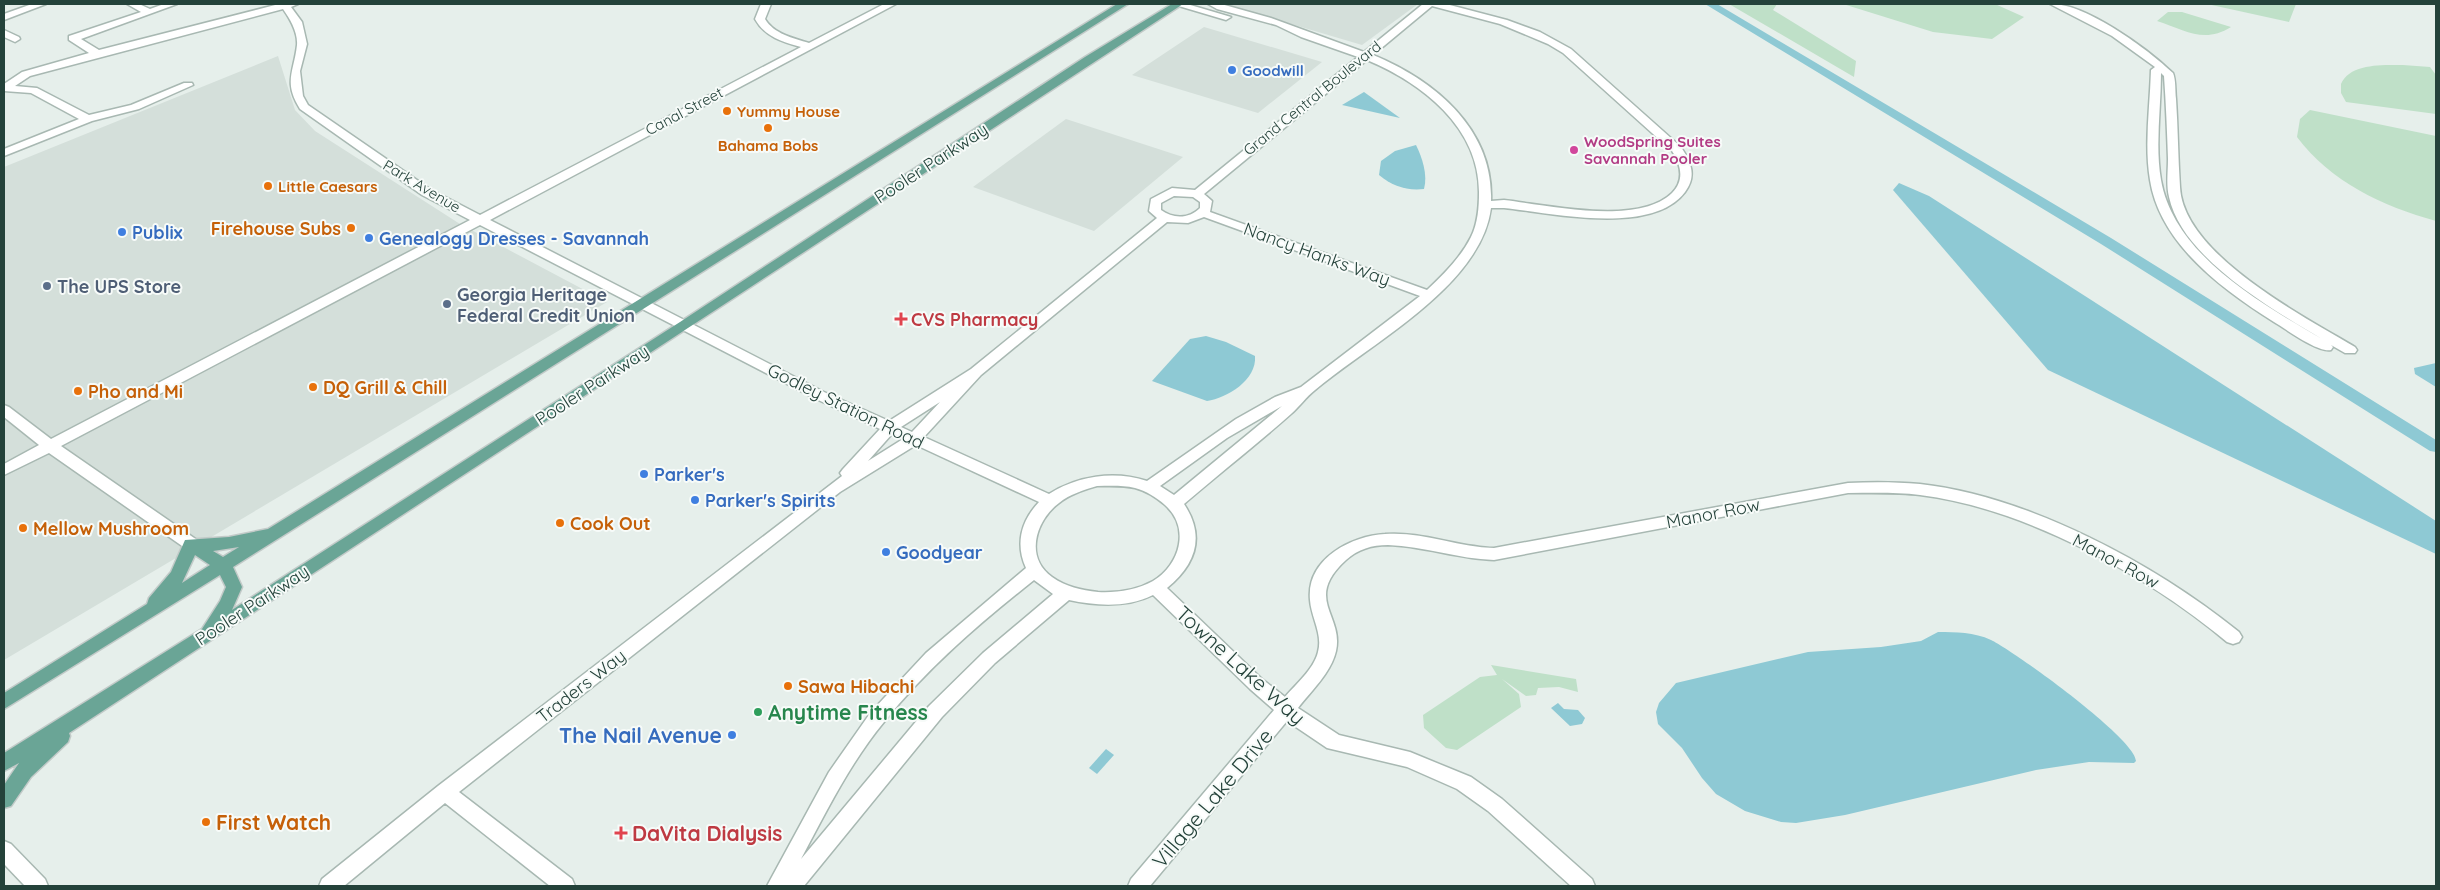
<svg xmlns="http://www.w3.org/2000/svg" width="2440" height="890" font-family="Quicksand,sans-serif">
	<rect width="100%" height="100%" fill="#e6efeb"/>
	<!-- built -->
	<g fill="#d4dfda">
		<path d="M 1223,4 L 1418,4 L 1362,45 Z"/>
		<path d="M 1204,27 L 1322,62 L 1258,113 L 1132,75 Z"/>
		<path d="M 278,56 L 295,110 L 315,131 L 460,224 L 607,302 L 4,660 L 4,167 Z"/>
		<path d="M 1066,119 L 1183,157 L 1094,231 L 973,187 Z"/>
	</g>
	<!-- green -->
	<g fill="#bfe0c8">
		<path d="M 1729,4 L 1777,4 L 1773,10 L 1856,61 L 1854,77 Z"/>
		<path d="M 1843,4 L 1995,4 L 2024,17 L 1992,39 L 1933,32 Z"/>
		<path d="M 2207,4 L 2296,4 L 2289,22 Z"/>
		<path d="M 2168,12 L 2182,12 L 2231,27 C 2204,44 2185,30 2157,21 Z"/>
		<path d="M 2403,65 L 2430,67 L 2436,75 L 2436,114 L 2346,102 L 2341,93 L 2341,84 C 2350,63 2383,65 2403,65 Z"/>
		<path d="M 2310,110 L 2436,136 L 2436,221 C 2382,206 2331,182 2297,137 L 2300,119 Z"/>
		<path d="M 1491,665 L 1576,679 L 1578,692 L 1559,687 L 1538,688 L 1536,695 L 1526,696 L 1502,679 L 1519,694 L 1521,707 L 1457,750 L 1446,748 L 1424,728 L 1423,715 L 1480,677 L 1497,675 Z"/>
	</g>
	<!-- water -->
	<g fill="#8ec9d4">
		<path d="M 1364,92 L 1400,118 L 1342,105 Z"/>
		<path d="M 1416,145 C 1422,157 1428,175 1424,189 C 1407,191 1392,186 1379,175 L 1381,161 L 1395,151 Z"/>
		<path d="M 1899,183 L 1929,196 L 2436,521 L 2436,554 L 2048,370 L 1893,190 Z"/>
		<path d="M 1206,336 L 1226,342 L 1255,356 C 1257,380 1227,398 1207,401 L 1152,381 L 1190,339 Z"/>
		<path d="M 2436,363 L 2436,387 L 2415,374 L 2414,368 Z"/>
		<path d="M 1938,632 C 1956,632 1974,632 1991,640 C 2014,651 2136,739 2136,761 L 2134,763 L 2089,762 L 2036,770 L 1845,815 L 1796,823 L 1781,822 L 1745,811 L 1716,794 L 1702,778 L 1682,748 L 1658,724 L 1656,712 L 1659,703 L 1676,683 L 1808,652 L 1881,647 L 1921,641 Z"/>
		<path d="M 1558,703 L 1564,709 L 1578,710 L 1585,718 L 1582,724 L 1570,726 L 1551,708 Z"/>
		<path d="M 1106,749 L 1114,755 L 1097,774 L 1089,768 Z"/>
	</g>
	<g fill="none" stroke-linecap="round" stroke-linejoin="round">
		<!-- canal -->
		<path fill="#8ec9d4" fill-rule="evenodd" d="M 1705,4 L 1717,4 L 2111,238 L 2436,440 L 2436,452 L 2430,451 L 2101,244 Z"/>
		<!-- minor casing -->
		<g stroke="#a8b8b2" stroke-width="3">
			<g id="minor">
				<path d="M 32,4 L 46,4 L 4,20 L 4,14 Z"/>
				<path d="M 127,4 L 139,4 L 150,9 L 164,4 L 177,4 L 81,39 L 99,50 L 279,4 L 298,4 L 291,7 L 302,22 L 307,44 L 300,71 L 303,96 L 308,105 L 430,189 L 480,215 L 801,47 C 783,42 765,37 755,19 L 761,4 L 771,4 L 765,19 C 774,34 793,38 809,43 L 884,4 L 896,4 L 490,220 L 824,392 L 889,421 L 971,369 L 1157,218 L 1149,211 L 1151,199 L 1172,188 L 1195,190 L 1358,57 L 1301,37 L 1276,25 L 1217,9 L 1208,4 L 1221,4 L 1271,18 L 1364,52 L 1423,4 L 1446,4 L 1507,20 L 1540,32 L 1571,49 L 1681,147 C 1691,162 1697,176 1685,192 C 1652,236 1551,213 1504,208 L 1491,208 C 1481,286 1371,343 1315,390 C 1306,397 1300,406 1291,414 C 1256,445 1219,474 1184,504 C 1206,537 1195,565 1167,588 L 1262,679 L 1285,697 C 1296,684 1314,669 1318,652 C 1323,634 1311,617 1310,600 C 1306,559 1351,536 1385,534 C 1421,531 1458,547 1494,548 L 1848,483 C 1872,482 1896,482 1920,484 C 2028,496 2155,564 2239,632 L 2242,637 L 2239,642 L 2233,644 L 2227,642 C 2147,575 2025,508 1920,495 C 1896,492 1872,493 1848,493 L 1494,560 C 1458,559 1424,546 1388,545 C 1372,545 1358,549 1346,560 C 1303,599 1344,615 1336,651 C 1331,673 1311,691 1298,708 L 1339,735 L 1410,752 L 1471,777 L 1502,799 L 1592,879 L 1595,886 L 1571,886 L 1488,811 L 1457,789 L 1407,767 L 1327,748 L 1287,721 L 1150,886 L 1128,886 L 1131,879 L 1274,710 L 1250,689 L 1153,595 C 1127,608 1097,606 1069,600 L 995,663 L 942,717 L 804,886 L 767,886 L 829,772 L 871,712 L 926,653 L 1026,568 C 1015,544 1021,521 1039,502 L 916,445 L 840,492 L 459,792 L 572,879 L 575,886 L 550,886 L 445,803 L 344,886 L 319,886 L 322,879 L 438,786 L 842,476 L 840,473 L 843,469 L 880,429 L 814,398 L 480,225 L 61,446 L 197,540 L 199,544 L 197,548 L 191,550 L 185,548 L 49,453 L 4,475 L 4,464 L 39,445 L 4,417 L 4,405 L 9,407 L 51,439 L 470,220 L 422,195 L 300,109 C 283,82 294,72 297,45 C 298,32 290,19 283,9 L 30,76 L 15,86 L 37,88 L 89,115 L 131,105 L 184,83 L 192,83 L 193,85 L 139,109 L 92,121 L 4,156 L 4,149 L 79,119 L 31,93 L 4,91 L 4,84 L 22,72 L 89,53 L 69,40 L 69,36 L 141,12 ZM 1432,6 L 1500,24 L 1548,44 L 1563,53 L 1672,151 C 1681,165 1685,180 1672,193 C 1638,226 1548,205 1504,200 L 1491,201 C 1494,129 1434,80 1373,55 ZM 1367,60 C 1422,83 1479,127 1479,192 C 1479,207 1478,223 1471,237 C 1461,257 1444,274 1427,290 L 1210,212 L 1212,201 L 1204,194 ZM 1174,196 L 1193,197 L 1200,202 L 1200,208 C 1189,219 1173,219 1161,210 L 1161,203 ZM 1204,217 L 1420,296 L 1301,387 L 1275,397 L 1236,419 L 1147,481 C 1114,470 1077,476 1049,494 L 924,437 L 981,375 L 1167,222 L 1188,223 ZM 940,402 L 912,432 L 901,427 ZM 1282,406 L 1174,495 L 1160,486 L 1227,438 ZM 892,434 L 903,439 L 868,461 ZM 1097,486 C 1110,486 1122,485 1135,488 C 1146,491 1156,497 1165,505 C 1190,527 1181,564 1153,581 C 1137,590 1116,593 1098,592 C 1081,590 1066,587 1052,577 C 1024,557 1036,520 1059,503 C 1070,494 1084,490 1097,486 ZM 1034,580 L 1053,594 L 983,653 L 929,706 L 801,859 C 826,812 850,763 884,722 C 927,668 980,623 1034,580 Z"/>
				<path d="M 1172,4 L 1187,4 L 1231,17 L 1226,20 Z"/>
				<path d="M 2050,4 C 2084,2 2148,49 2173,73 C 2176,80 2175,91 2176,99 C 2178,128 2178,158 2180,187 C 2183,254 2303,316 2355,347 L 2357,350 L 2355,353 L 2345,353 L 2331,345 L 2333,347 L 2331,350 C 2318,353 2286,329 2274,322 C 2223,290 2160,244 2150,180 C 2144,144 2150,106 2151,70 L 2155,67 L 2112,36 ZM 2161,73 L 2164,76 C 2166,104 2167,131 2168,159 C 2168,172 2166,185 2169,197 C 2182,258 2272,309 2322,339 C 2262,304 2174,255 2161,180 C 2155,145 2161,108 2161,73 Z"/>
				<path d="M 4,30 L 19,37 L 20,39 L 15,42 L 4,37 Z"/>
				<path d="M 4,841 L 11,844 L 45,879 L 48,886 L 25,886 L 4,864 Z"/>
			</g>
		</g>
		<!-- major casing -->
		<g stroke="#c2cac8" stroke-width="3">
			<path id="major" d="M 1117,4 L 1128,4 L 233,567 L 242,587 L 232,610 L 680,322 L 1085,57 L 1172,4 L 1183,4 L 69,733 L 70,736 L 68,742 L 31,777 L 11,806 L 4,808 L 4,785 L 19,763 L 4,771 L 4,753 L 202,629 L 220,601 L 226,587 L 220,575 L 4,709 L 4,693 L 147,604 L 149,598 L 171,572 L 185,540 L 229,537 L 268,529 ZM 239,547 L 223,557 L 213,551 ZM 195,555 L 210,565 L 182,583 Z"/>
		</g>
		<!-- minor -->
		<use href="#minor" fill="#fff" fill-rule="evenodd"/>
		<!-- major -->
		<use href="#major" fill="#6aa596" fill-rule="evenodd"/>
	</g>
	<!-- markers -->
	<g fill="#3f7fe0" stroke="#f7fbf9" stroke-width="2">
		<circle cx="1232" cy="70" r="5"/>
		<circle cx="122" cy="232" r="5"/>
		<circle cx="369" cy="238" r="5"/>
		<circle cx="644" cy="474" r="5"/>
		<circle cx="695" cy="500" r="5"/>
		<circle cx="886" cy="552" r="5"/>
		<circle cx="732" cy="735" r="5"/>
	</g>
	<g fill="#e8710a" stroke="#f7fbf9" stroke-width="2">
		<circle cx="727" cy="111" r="5"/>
		<circle cx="768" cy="128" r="5"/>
		<circle cx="268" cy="186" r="5"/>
		<circle cx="351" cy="228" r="5"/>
		<circle cx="313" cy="387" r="5"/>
		<circle cx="78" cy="391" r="5"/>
		<circle cx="560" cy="523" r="5"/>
		<circle cx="23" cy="528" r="5"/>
		<circle cx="788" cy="686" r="5"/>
		<circle cx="206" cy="822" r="5"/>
	</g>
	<circle fill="#d1479c" stroke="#f7fbf9" stroke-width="2" cx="1574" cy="150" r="5"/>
	<g fill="#5c6f8a" stroke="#f7fbf9" stroke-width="2">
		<circle cx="47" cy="286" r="5"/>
		<circle cx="447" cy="304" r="5"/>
	</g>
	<g fill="#e0444e" stroke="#f7fbf9" stroke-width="2">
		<path d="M898.5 311.5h5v5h5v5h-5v5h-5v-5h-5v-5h5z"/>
		<path d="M618.5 825.5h5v5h5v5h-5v5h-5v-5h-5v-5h5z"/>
	</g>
	<circle fill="#2e9e5b" stroke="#f7fbf9" stroke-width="2" cx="758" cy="712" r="5"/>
	<g text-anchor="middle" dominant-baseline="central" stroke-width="4" stroke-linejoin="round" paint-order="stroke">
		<!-- far-shop labels -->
		<g font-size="15" font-weight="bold" fill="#366cbe" stroke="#f7fbf9" text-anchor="start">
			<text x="1242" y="70">Goodwill</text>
		</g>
		<!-- far-street labels -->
		<g font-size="15" fill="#24423a" stroke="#f7fbf9">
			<text transform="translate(1312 98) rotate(-39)">Grand Central Boulevard</text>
			<text transform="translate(684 111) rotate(-28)">Canal Street</text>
			<text transform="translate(422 186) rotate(31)">Park Avenue</text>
		</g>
		<!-- far-food labels -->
		<g font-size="15" font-weight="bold" fill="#c56008" stroke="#f7fbf9" text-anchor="start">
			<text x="737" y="111">Yummy House</text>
			<text x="768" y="145" text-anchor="middle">Bahama Bobs</text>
			<text x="278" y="186">Little Caesars</text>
		</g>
		<!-- far-hotel labels -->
		<g font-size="15" font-weight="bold" fill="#b23c85" stroke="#f7fbf9" text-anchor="start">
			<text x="1584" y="141">WoodSpring Suites<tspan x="1584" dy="17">Savannah Pooler</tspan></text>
		</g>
		<!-- street labels -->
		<g font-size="18" fill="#24423a" stroke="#f7fbf9">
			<text transform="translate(931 163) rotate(-33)">Pooler Parkway</text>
			<text transform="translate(1317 254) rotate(20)">Nancy Hanks Way</text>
			<text transform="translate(592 385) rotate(-33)">Pooler Parkway</text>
			<text transform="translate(846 406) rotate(26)">Godley Station Road</text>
			<text transform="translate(1713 513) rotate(-11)">Manor Row</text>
			<text transform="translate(2116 561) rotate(28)">Manor Row</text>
			<text transform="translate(252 605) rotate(-33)">Pooler Parkway</text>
			<text transform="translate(581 686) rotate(-38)">Traders Way</text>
		</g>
		<!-- food labels -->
		<g font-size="18" font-weight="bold" fill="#c56008" stroke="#f7fbf9" text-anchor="start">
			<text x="341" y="228" text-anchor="end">Firehouse Subs</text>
			<text x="323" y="387">DQ Grill &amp; Chill</text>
			<text x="88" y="391">Pho and Mi</text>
			<text x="570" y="523">Cook Out</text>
			<text x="33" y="528">Mellow Mushroom</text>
			<text x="798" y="686">Sawa Hibachi</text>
		</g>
		<!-- shop labels -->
		<g font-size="18" font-weight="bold" fill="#366cbe" stroke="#f7fbf9" text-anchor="start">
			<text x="132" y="232">Publix</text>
			<text x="379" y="238">Genealogy Dresses - Savannah</text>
			<text x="654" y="474">Parker's</text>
			<text x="705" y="500">Parker's Spirits</text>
			<text x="896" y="552">Goodyear</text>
		</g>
		<!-- service labels -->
		<g font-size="18" font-weight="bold" fill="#4e5e75" stroke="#f7fbf9" text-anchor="start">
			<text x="57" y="286">The UPS Store</text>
			<text x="457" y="294">Georgia Heritage<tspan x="457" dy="21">Federal Credit Union</tspan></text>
		</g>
		<!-- health labels -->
		<g font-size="18" font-weight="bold" fill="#be3a42" stroke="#f7fbf9" text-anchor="start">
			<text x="911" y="319">CVS Pharmacy</text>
		</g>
		<!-- near-street labels -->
		<g font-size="21" fill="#24423a" stroke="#f7fbf9">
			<text transform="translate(1241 665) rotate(42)">Towne Lake Way</text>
			<text transform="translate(1212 798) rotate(-50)">Village Lake Drive</text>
		</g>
		<!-- near-leisure labels -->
		<g font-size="21" font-weight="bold" fill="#27864d" stroke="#f7fbf9" text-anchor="start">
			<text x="768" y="712">Anytime Fitness</text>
		</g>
		<!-- near-shop labels -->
		<g font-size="21" font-weight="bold" fill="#366cbe" stroke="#f7fbf9" text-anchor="end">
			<text x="722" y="735">The Nail Avenue</text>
		</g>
		<!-- near-food labels -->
		<g font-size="21" font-weight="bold" fill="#c56008" stroke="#f7fbf9" text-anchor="start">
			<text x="216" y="822">First Watch</text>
		</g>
		<!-- near-health labels -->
		<g font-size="21" font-weight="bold" fill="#be3a42" stroke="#f7fbf9" text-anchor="start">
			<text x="632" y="833">DaVita Dialysis</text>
		</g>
	</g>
	<!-- border -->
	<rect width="2440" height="890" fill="none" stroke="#24423a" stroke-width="10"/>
</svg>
